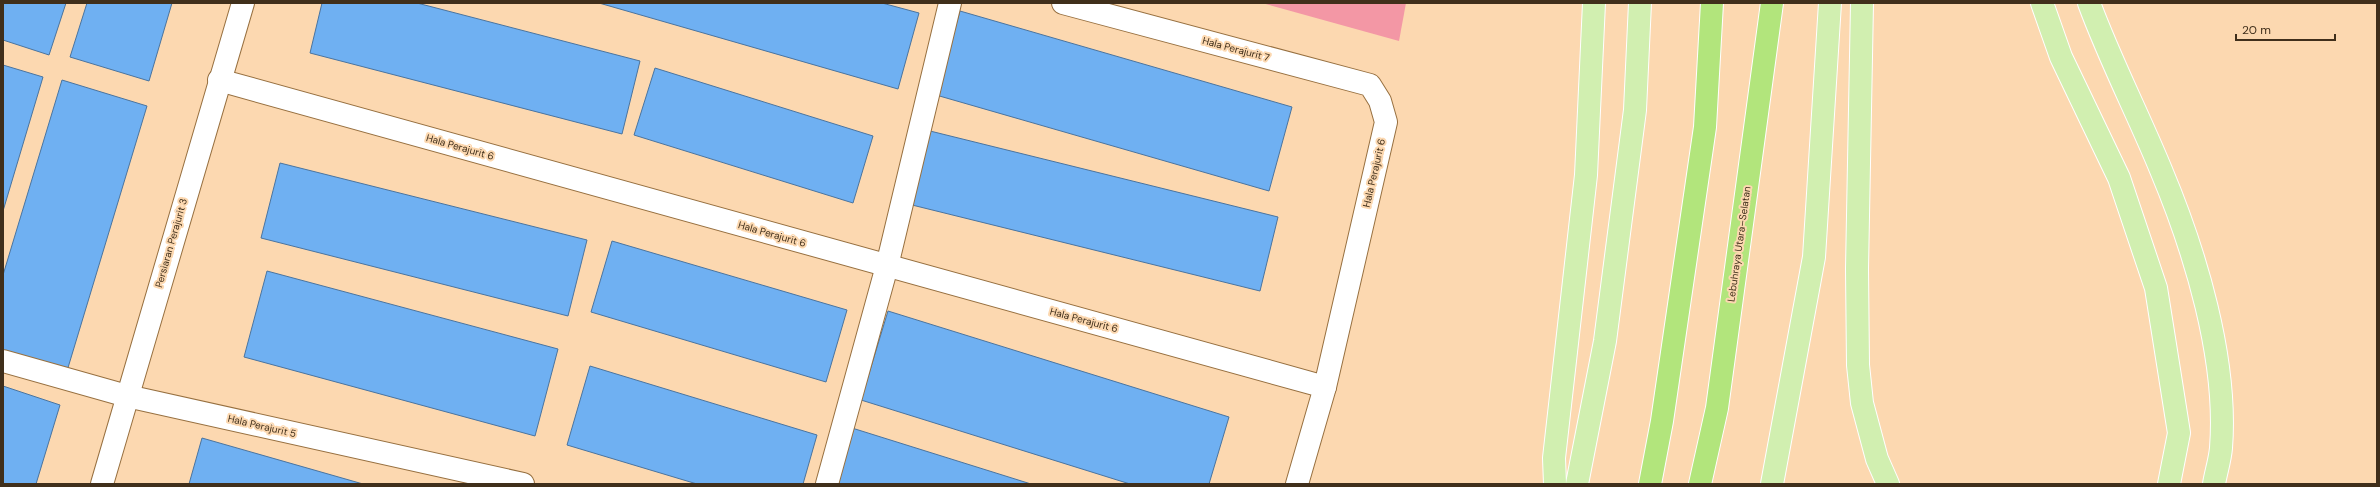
<svg xmlns="http://www.w3.org/2000/svg" width="2380" height="487" font-family="'DM Sans',sans-serif">
	<rect width="100%" height="100%" fill="#fcd8b0"/>
	<!-- green -->
	<path fill="#f397a5" d="M 1262,3 L 1406,3 L 1399,41 Z"/>
	<!-- building -->
	<g fill="#6fb0f2" stroke="#4a749f">
		<path d="M 3,3 L 66,3 L 49,55 L 3,40 Z"/>
		<path d="M 87,3 L 172,3 L 149,81 L 70,57 Z"/>
		<path d="M 322,3 L 417,3 L 640,61 L 622,134 L 310,53 Z"/>
		<path d="M 599,3 L 882,3 L 919,13 L 898,89 Z"/>
		<path d="M 960,11 L 1292,107 L 1269,191 L 936,95 Z"/>
		<path d="M 3,65 L 43,77 L 3,211 Z"/>
		<path d="M 655,68 L 873,136 L 853,203 L 634,135 Z"/>
		<path d="M 62,80 L 147,106 L 67,371 L 3,351 L 3,275 Z"/>
		<path d="M 926,130 L 1278,217 L 1260,291 L 908,204 Z"/>
		<path d="M 280,163 L 587,240 L 568,316 L 261,238 Z"/>
		<path d="M 612,241 L 847,310 L 826,382 L 591,312 Z"/>
		<path d="M 267,271 L 558,349 L 535,436 L 244,357 Z"/>
		<path d="M 888,311 L 1229,417 L 1209,484 L 1130,484 L 861,400 Z"/>
		<path d="M 590,366 L 817,435 L 803,484 L 697,484 L 567,445 Z"/>
		<path d="M 3,386 L 60,405 L 36,484 L 3,484 Z"/>
		<path d="M 852,428 L 1031,484 L 835,484 Z"/>
		<path d="M 202,438 L 363,484 L 189,484 Z"/>
	</g>
	<g fill="none" stroke-linecap="round" stroke-linejoin="round">
		<!-- minor casing -->
		<g stroke="#977040" stroke-width="24">
			<g id="minor">
				<path d="M 1063,3 L 1370,85 L 1380,101 L 1386,122 L 1325,387 L 1297,484"/>
				<path d="M 219,80 L 1325,387"/>
				<path d="M 3,361 L 127,396 L 523,484"/>
				<path d="M 102,484 L 243,3"/>
				<path d="M 827,484 L 887,266 L 950,3"/>
			</g>
		</g>
		<!-- major casing -->
		<g stroke="#fff" stroke-width="24">
			<g id="major">
				<path d="M 1862,3 L 1857,269 L 1858,365 L 1862,403 L 1877,459 L 1888,484"/>
				<path d="M 2042,3 L 2061,57 L 2119,178 L 2156,288 L 2179,433 L 2169,484"/>
				<path d="M 2089,3 C 2110,60 2138,114 2161,170 C 2195,251 2228,359 2221,448 C 2220,460 2216,472 2214,484"/>
				<path d="M 1555,484 L 1554,458 L 1586,175 L 1594,3"/>
				<path d="M 1577,484 L 1605,341 L 1635,110 L 1640,3"/>
				<path d="M 1772,484 L 1814,257 L 1830,3"/>
			</g>
		</g>
		<!-- highway casing -->
		<g stroke="#fff" stroke-width="24">
			<g id="highway">
				<path d="M 1650,484 L 1662,421 L 1705,127 L 1712,3"/>
				<path d="M 1700,484 L 1717,408 L 1772,3"/>
			</g>
		</g>
		<!-- minor -->
		<use href="#minor" stroke="#fff" stroke-width="22"/>
		<!-- major -->
		<use href="#major" stroke="#d1efb0" stroke-width="22"/>
		<!-- highway -->
		<use href="#highway" stroke="#b2e57c" stroke-width="22"/>
	</g>
	<g text-anchor="middle" dominant-baseline="central" stroke-width="4" stroke-linejoin="round" paint-order="stroke">
		<!-- street labels -->
		<g font-size="10" fill="#402f1b" stroke="#fcd8b0">
			<text transform="translate(1236 49) rotate(15)">Hala Perajurit 7</text>
			<text transform="translate(460 147) rotate(16)">Hala Perajurit 6</text>
			<text transform="translate(1374 173) rotate(-77)">Hala Perajurit 6</text>
			<text transform="translate(772 234) rotate(16)">Hala Perajurit 6</text>
			<text transform="translate(171 243) rotate(-74)">Persiaran Perajurit 3</text>
			<text transform="translate(1739 244) rotate(-82)">Lebuhraya Utara–Selatan</text>
			<text transform="translate(1084 320) rotate(15)">Hala Perajurit 6</text>
			<text transform="translate(262 426) rotate(13)">Hala Perajurit 5</text>
		</g>
	</g>
	<!-- border -->
	<rect width="2380" height="487" fill="none" stroke="#402f1b" stroke-width="8"/>
	<!-- scale -->
	<path d="M2236 34v6h99v-6" fill="none" stroke="#402f1b" stroke-width="2"/>
	<text x="2242" y="34" font-size="12" fill="#402f1b" stroke="#fcd8b0" stroke-width="3" paint-order="stroke">20 m</text>
</svg>
